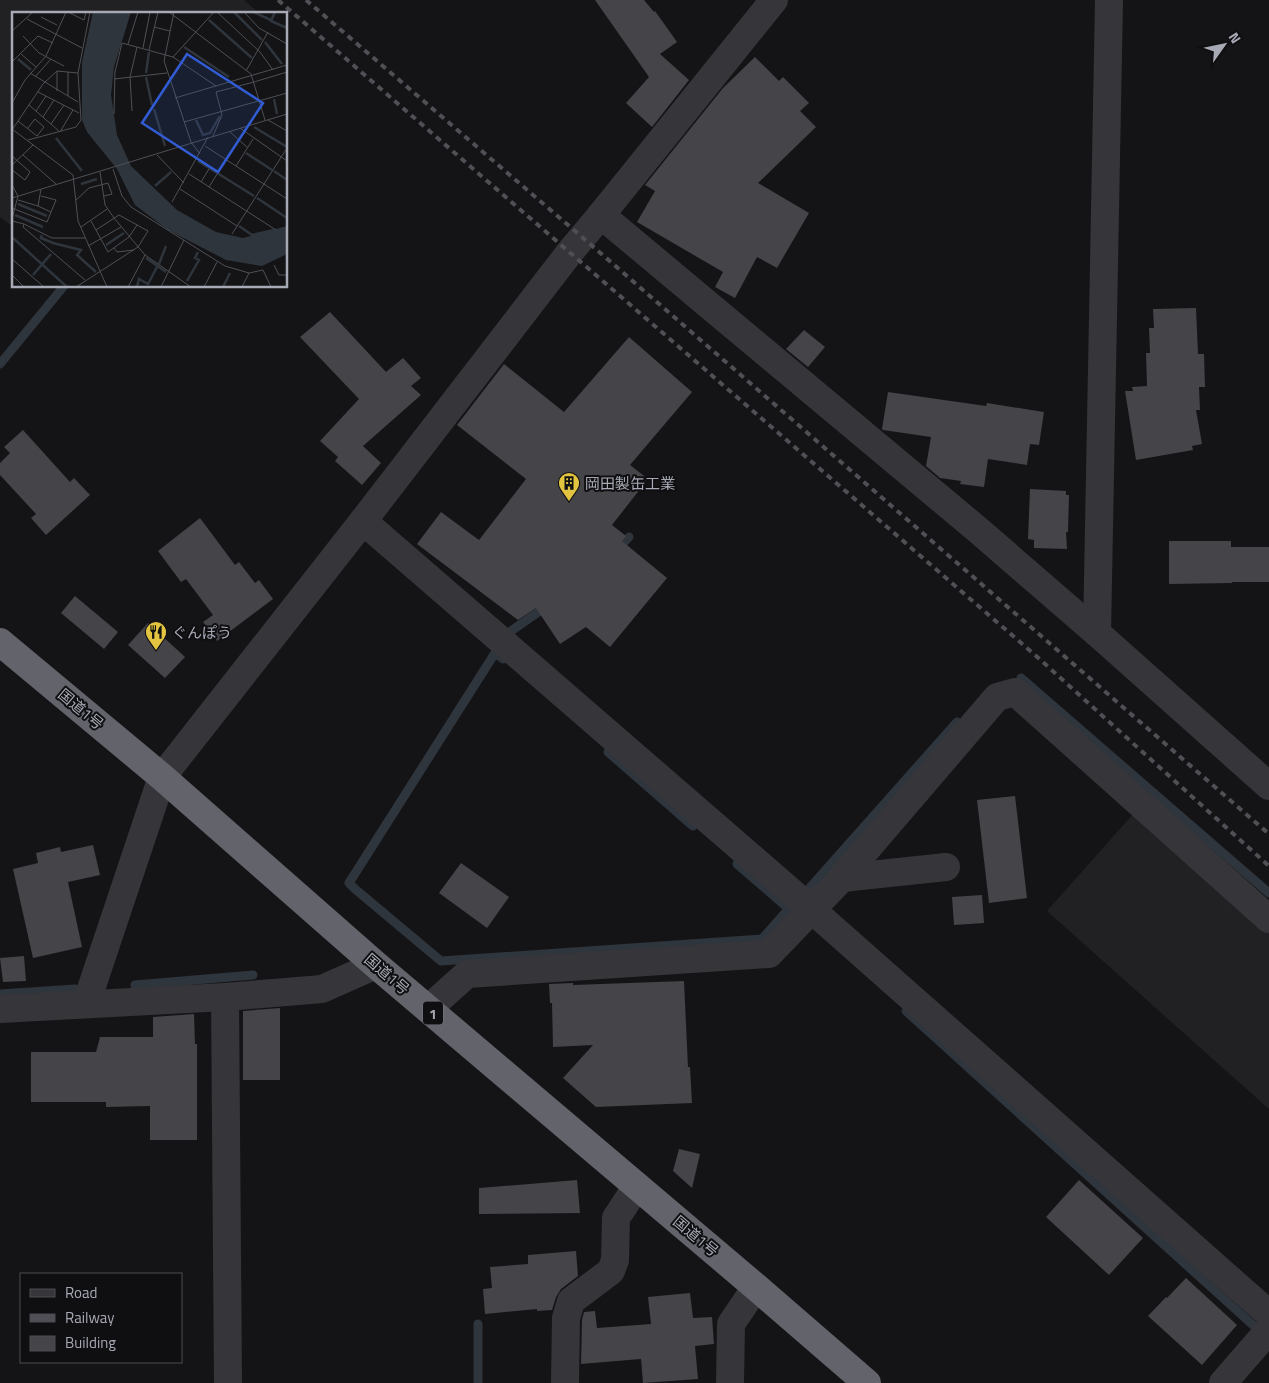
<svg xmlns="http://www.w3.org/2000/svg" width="1269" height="1383" font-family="'Titillium Web','Noto Sans JP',sans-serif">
	<rect width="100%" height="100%" fill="#141416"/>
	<!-- built -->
	<g fill="#212023">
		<path d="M 0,0 L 244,0 L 260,14 L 14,14 L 14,228 L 0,217 Z"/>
		<path d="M 1135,812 L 1269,929 L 1269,1109 L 1047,911 Z"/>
	</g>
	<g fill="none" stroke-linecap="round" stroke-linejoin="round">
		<!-- stream -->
		<g stroke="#2f353d" stroke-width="9">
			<path d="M 0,364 L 64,286"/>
			<path d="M 617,550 L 629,537"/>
			<path d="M 511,631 L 547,606"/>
			<path d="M 503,659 L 495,653 L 349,883 L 355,889 L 441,961 L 762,939 L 792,905"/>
			<path d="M 1021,678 L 1269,893"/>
			<path d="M 608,752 L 693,826"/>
			<path d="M 737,864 L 789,909"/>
			<path d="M 807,891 L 957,722"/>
			<path d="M 135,985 L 253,975"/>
			<path d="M 0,994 L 75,989"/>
			<path d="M 906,1011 L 1254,1326"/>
			<path d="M 478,1324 L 478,1383"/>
		</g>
	</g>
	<!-- building -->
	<g fill="#444449">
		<path d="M 595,0 L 644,0 L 654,12 L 655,11 L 677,42 L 660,54 L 689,80 L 652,127 L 626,103 L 649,77 Z"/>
		<path d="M 755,57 L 779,81 L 783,77 L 809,103 L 800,111 L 816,127 L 758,183 L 809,213 L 777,268 L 757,257 L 735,298 L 715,287 L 723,272 L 637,222 L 655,191 L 645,185 L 723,88 Z"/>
		<path d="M 1196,308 L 1198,354 L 1204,354 L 1205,387 L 1199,387 L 1200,410 L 1196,410 L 1202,444 L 1192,446 L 1193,450 L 1136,460 L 1125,391 L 1133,391 L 1132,387 L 1147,386 L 1146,353 L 1150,353 L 1149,328 L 1154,328 L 1153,309 Z"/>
		<path d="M 330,312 L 386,372 L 403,358 L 421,378 L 411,386 L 421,395 L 363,446 L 381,463 L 362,485 L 335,461 L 338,457 L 320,441 L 359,399 L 300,337 Z"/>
		<path d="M 804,330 L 825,347 L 808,367 L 786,349 Z"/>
		<path d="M 629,337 L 692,392 L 630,465 L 648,479 L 612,525 L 626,536 L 622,541 L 667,578 L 610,647 L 586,627 L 560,644 L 536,608 L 518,620 L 417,544 L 441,512 L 479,540 L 526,479 L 457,425 L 504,364 L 564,412 Z"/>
		<path d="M 888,392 L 986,406 L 987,403 L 1044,412 L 1039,445 L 1030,444 L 1027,465 L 988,459 L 984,487 L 960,484 L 961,481 L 940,478 L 926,466 L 931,437 L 883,430 L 882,429 Z"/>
		<path d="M 23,430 L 70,482 L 74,478 L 90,495 L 46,535 L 31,518 L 36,514 L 0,475 L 0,463 L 10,453 L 4,447 Z"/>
		<path d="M 1030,489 L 1066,491 L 1066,495 L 1069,495 L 1068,532 L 1066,532 L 1067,549 L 1034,548 L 1034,540 L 1028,539 Z"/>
		<path d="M 200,518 L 235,565 L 239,562 L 255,583 L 259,580 L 273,599 L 217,641 L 203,622 L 213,615 L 186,579 L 181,582 L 158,551 Z"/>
		<path d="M 1169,541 L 1231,541 L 1231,547 L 1269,547 L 1269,582 L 1232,582 L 1232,583 L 1169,584 Z"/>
		<path d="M 75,596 L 118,632 L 104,649 L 61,613 Z"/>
		<path d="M 148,623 L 185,657 L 165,678 L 128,645 Z"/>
		<path d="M 1015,796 L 1027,898 L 989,903 L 977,800 Z"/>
		<path d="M 93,845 L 100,875 L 68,882 L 82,947 L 33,958 L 13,869 L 38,863 L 36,853 L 60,847 L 61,852 Z"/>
		<path d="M 461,863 L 509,897 L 487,928 L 439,893 Z"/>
		<path d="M 982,895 L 984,923 L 954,925 L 952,897 Z"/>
		<path d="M 24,956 L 26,981 L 3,982 L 0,958 Z"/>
		<path d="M 684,981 L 688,1067 L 690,1067 L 692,1103 L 596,1107 L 563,1078 L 593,1045 L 553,1047 L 552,1003 L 550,1003 L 549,984 L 573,983 L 573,985 Z"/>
		<path d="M 280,1008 L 280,1080 L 243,1080 L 243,1011 Z"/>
		<path d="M 194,1014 L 195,1044 L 197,1044 L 197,1140 L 150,1140 L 150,1106 L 106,1107 L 106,1102 L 31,1102 L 31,1052 L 96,1052 L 100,1037 L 153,1037 L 153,1017 Z"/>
		<path d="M 679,1149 L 700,1154 L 692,1188 L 673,1171 Z"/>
		<path d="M 577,1180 L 580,1213 L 479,1214 L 479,1188 Z"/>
		<path d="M 1079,1180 L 1143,1238 L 1109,1275 L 1046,1217 Z"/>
		<path d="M 576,1251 L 578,1276 L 561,1289 L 556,1297 L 552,1310 L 537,1311 L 537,1309 L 485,1314 L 483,1289 L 492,1288 L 490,1267 L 528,1264 L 528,1255 Z"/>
		<path d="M 1186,1278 L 1237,1325 L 1202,1365 L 1148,1316 L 1166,1297 L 1167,1298 Z"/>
		<path d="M 690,1293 L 693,1318 L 712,1317 L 714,1344 L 695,1346 L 698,1379 L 643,1383 L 641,1359 L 581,1364 L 582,1320 L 584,1312 L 595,1311 L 597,1328 L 651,1324 L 648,1297 Z"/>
	</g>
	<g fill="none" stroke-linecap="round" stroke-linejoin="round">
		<!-- minor -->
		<g stroke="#36363a" stroke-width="28">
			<path d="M 601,215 L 978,530 L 1097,633 L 1269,786"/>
			<path d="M 363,521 L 811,909 L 1269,1314"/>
			<path d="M 1097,633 L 1109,0"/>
			<path d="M 842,878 L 946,867"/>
			<path d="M 225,997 L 228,1383"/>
			<path d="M 86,1004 L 162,777 L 363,521 L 570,252 L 601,215 L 774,0"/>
			<path d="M 0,1009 L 225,997 L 322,989 L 376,965"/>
			<path d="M 428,1009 L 467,974 L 769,954 L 842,878 L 997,697 L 1015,692 L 1269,919"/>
			<path d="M 565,1383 L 566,1318 L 571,1301 L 611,1271 L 615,1260 L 616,1218 L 637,1186"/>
			<path d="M 730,1383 L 731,1324 L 756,1287"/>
			<path d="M 1223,1383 L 1269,1330"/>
		</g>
		<!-- highway -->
		<path stroke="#62636b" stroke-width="28" d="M 0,642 L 162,777 L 376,965 L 756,1287 L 867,1383"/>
		<!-- rail -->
		<g stroke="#4f4f55" stroke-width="4" stroke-dasharray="6 5" stroke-linecap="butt">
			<path d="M 278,0 L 1035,655 L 1269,866"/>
			<path d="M 306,0 L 582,237 L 1269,834"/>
		</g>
	</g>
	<!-- icons -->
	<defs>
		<g id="building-pin" transform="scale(1.125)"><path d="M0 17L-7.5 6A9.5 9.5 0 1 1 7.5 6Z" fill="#e2c440" stroke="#0f0f11"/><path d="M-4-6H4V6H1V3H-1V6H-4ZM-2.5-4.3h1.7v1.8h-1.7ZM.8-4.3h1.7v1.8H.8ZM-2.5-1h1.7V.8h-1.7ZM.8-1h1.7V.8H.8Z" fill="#111"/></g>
		<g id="restaurant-pin" transform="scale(1.125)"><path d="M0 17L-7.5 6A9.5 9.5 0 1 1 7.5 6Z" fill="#e2c440" stroke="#0f0f11"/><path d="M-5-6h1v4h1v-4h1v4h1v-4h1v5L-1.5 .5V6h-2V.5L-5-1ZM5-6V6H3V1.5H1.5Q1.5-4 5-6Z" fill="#111"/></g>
	</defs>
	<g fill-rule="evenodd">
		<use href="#building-pin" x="569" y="483"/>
		<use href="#restaurant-pin" x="156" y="632"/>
	</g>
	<g text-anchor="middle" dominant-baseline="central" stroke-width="4" stroke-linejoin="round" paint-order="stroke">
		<!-- shield labels -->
		<rect fill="#0f0f11" stroke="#797b84" stroke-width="1" x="423" y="1001.5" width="20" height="23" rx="4"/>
		<g font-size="14" font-weight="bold" fill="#a7a9b5">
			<text x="433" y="1013">1</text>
		</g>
		<!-- poi labels -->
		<g font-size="15" fill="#a7a9b5" stroke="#0f0f11" text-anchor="start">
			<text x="585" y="483">岡田製缶工業</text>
			<text x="172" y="632">ぐんぽう</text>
		</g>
		<!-- street labels -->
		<g font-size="15" fill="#a7a9b5" stroke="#0f0f11">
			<text transform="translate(81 709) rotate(40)">国道1号</text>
			<text transform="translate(387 974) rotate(41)">国道1号</text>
			<text transform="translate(696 1236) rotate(40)">国道1号</text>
		</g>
	</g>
	<!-- overview -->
	<g transform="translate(12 12)">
		<rect width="275" height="275" fill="#141416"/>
		<path d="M 81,0 L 119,0 L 102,55 L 99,83 L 105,123 L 119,154 L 165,198 L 204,220 L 231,226 L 275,214 L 275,242 L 250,254 L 214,248 L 156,218 L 123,193 L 105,157 L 75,120 L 70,108 L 70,50 Z" fill="#2f353d"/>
		<path fill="none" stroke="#2f353d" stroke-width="2.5" d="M 222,0 L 250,28M 241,0 L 259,8M 263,0 L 259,9 L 275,16M 197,8 L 240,46M 253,30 L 270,52M 172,35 L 217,65M 6,47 L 19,58M 134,61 L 137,40M 134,65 L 140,93M 262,87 L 265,102M 142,97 L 153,134M 184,108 L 191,123 L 198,121 L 208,104M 242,115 L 275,135M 44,126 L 70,159M 234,141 L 260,158M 186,149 L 242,184M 262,159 L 275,168M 69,172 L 85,167M 143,174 L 159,160M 245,186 L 275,206M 6,192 L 35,204M 3,203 L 31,215M 227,214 L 240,223 L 262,218M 30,223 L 29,226 L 41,231 L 69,238 L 65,243 L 84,260M 1,226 L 55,275M 94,233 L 112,221M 134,246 L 154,260M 147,252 L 154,234M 21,263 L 39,242M 175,269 L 187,248 L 183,246 L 186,240M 125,275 L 127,267 L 136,272 L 145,255M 211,275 L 218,261"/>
		<path fill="none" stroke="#4f5056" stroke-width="1" d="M 56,0 L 72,8 L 74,0M 157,0 L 239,62 L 253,108M 162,0 L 152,49 L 179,130 L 188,142M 205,0 L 248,40 L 261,58M 232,0 L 247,16 L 275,32M 29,5 L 45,13M 15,7 L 70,36M 142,15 L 158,19M 0,19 L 21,0M 11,24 L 27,41 L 52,54M 116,32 L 126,0M 131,36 L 138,0M 137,38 L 146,0M 9,42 L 24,55M 161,45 L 202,0M 0,50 L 26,24 L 41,31M 234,59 L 256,20M 18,61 L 66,90M 23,65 L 39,47M 102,67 L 155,61M 242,70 L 275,60M 45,79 L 45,59M 26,80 L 67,101M 56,84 L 56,60M 163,86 L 275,53M 0,91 L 13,68 L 34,44 L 54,0M 17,93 L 48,120M 24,99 L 34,84M 120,99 L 118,65 L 125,35M 102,102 L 103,60 L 110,31 L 161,45 L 204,74M 31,105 L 42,88M 256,108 L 275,119M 6,109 L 25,124M 172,110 L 275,81M 39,112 L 52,93M 228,116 L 275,149M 0,117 L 61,163 L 66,209 L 95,275M 15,117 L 23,107 L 32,115 L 25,124M 0,118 L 31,72 L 45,59 L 66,61M 48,120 L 61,98M 218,120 L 236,136M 201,124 L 210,103 L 204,80 L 242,70M 16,128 L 64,115 L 69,108 L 66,61 L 78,0M 193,134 L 275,187M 11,143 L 44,172M 145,143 L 172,171M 0,144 L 18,160 L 13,168 L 0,158M 0,153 L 21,133M 224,154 L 241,127M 101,157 L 110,184 L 119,195 L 213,254 L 237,261 L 251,258 L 259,275M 88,160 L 93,193 L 102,206 L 133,243 L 179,275M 177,162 L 264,218M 189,170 L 197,157M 0,173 L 6,184 L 0,207M 197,175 L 205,162M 168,177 L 225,214M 29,184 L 44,188 L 39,200M 0,186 L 275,102M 6,188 L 26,194M 64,188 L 77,176 L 96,171 L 100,182 L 92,184M 160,190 L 196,125M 0,196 L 35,210 L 39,200 L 26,194 L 29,177M 0,209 L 12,212 L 11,215 L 73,268M 79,209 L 96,240 L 117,225 L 125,213M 12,212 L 40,226 L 73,226M 69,215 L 95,197M 220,222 L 275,136M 76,234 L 109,215M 102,236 L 105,240 L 122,238M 0,247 L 32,275M 262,253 L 267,263 L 275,263M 0,263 L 12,275M 64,275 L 126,235 L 136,219 L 107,203 L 84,218M 116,275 L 133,243M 149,275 L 172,228M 192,275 L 205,250M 230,275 L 237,261"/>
		<path fill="#325cd3" fill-opacity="0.15" stroke="#325cd3" stroke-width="2.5" d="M 175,42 L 251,91 L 206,160 L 130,111 Z"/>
		<rect width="275" height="275" fill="none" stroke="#a7a9b5" stroke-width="2.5"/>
	</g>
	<!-- legend -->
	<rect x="20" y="1273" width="162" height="90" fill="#0f0f11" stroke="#4c4d53"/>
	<rect x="30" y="1289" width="25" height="8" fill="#36363a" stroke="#4c4d53"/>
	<text x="65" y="1298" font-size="15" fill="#a7a9b5">Road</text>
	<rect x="30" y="1314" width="25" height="8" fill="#4f4f55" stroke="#4c4d53"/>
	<text x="65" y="1323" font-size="15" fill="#a7a9b5">Railway</text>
	<rect x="30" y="1336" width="25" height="15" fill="#444449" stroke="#4c4d53"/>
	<text x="65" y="1348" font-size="15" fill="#a7a9b5">Building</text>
	<!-- north arrow -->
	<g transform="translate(1224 45) rotate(57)" stroke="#0f0f11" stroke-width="4" paint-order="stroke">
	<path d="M0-4L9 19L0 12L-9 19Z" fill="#a7a9b5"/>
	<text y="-8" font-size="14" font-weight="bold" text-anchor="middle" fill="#a7a9b5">N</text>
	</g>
</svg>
